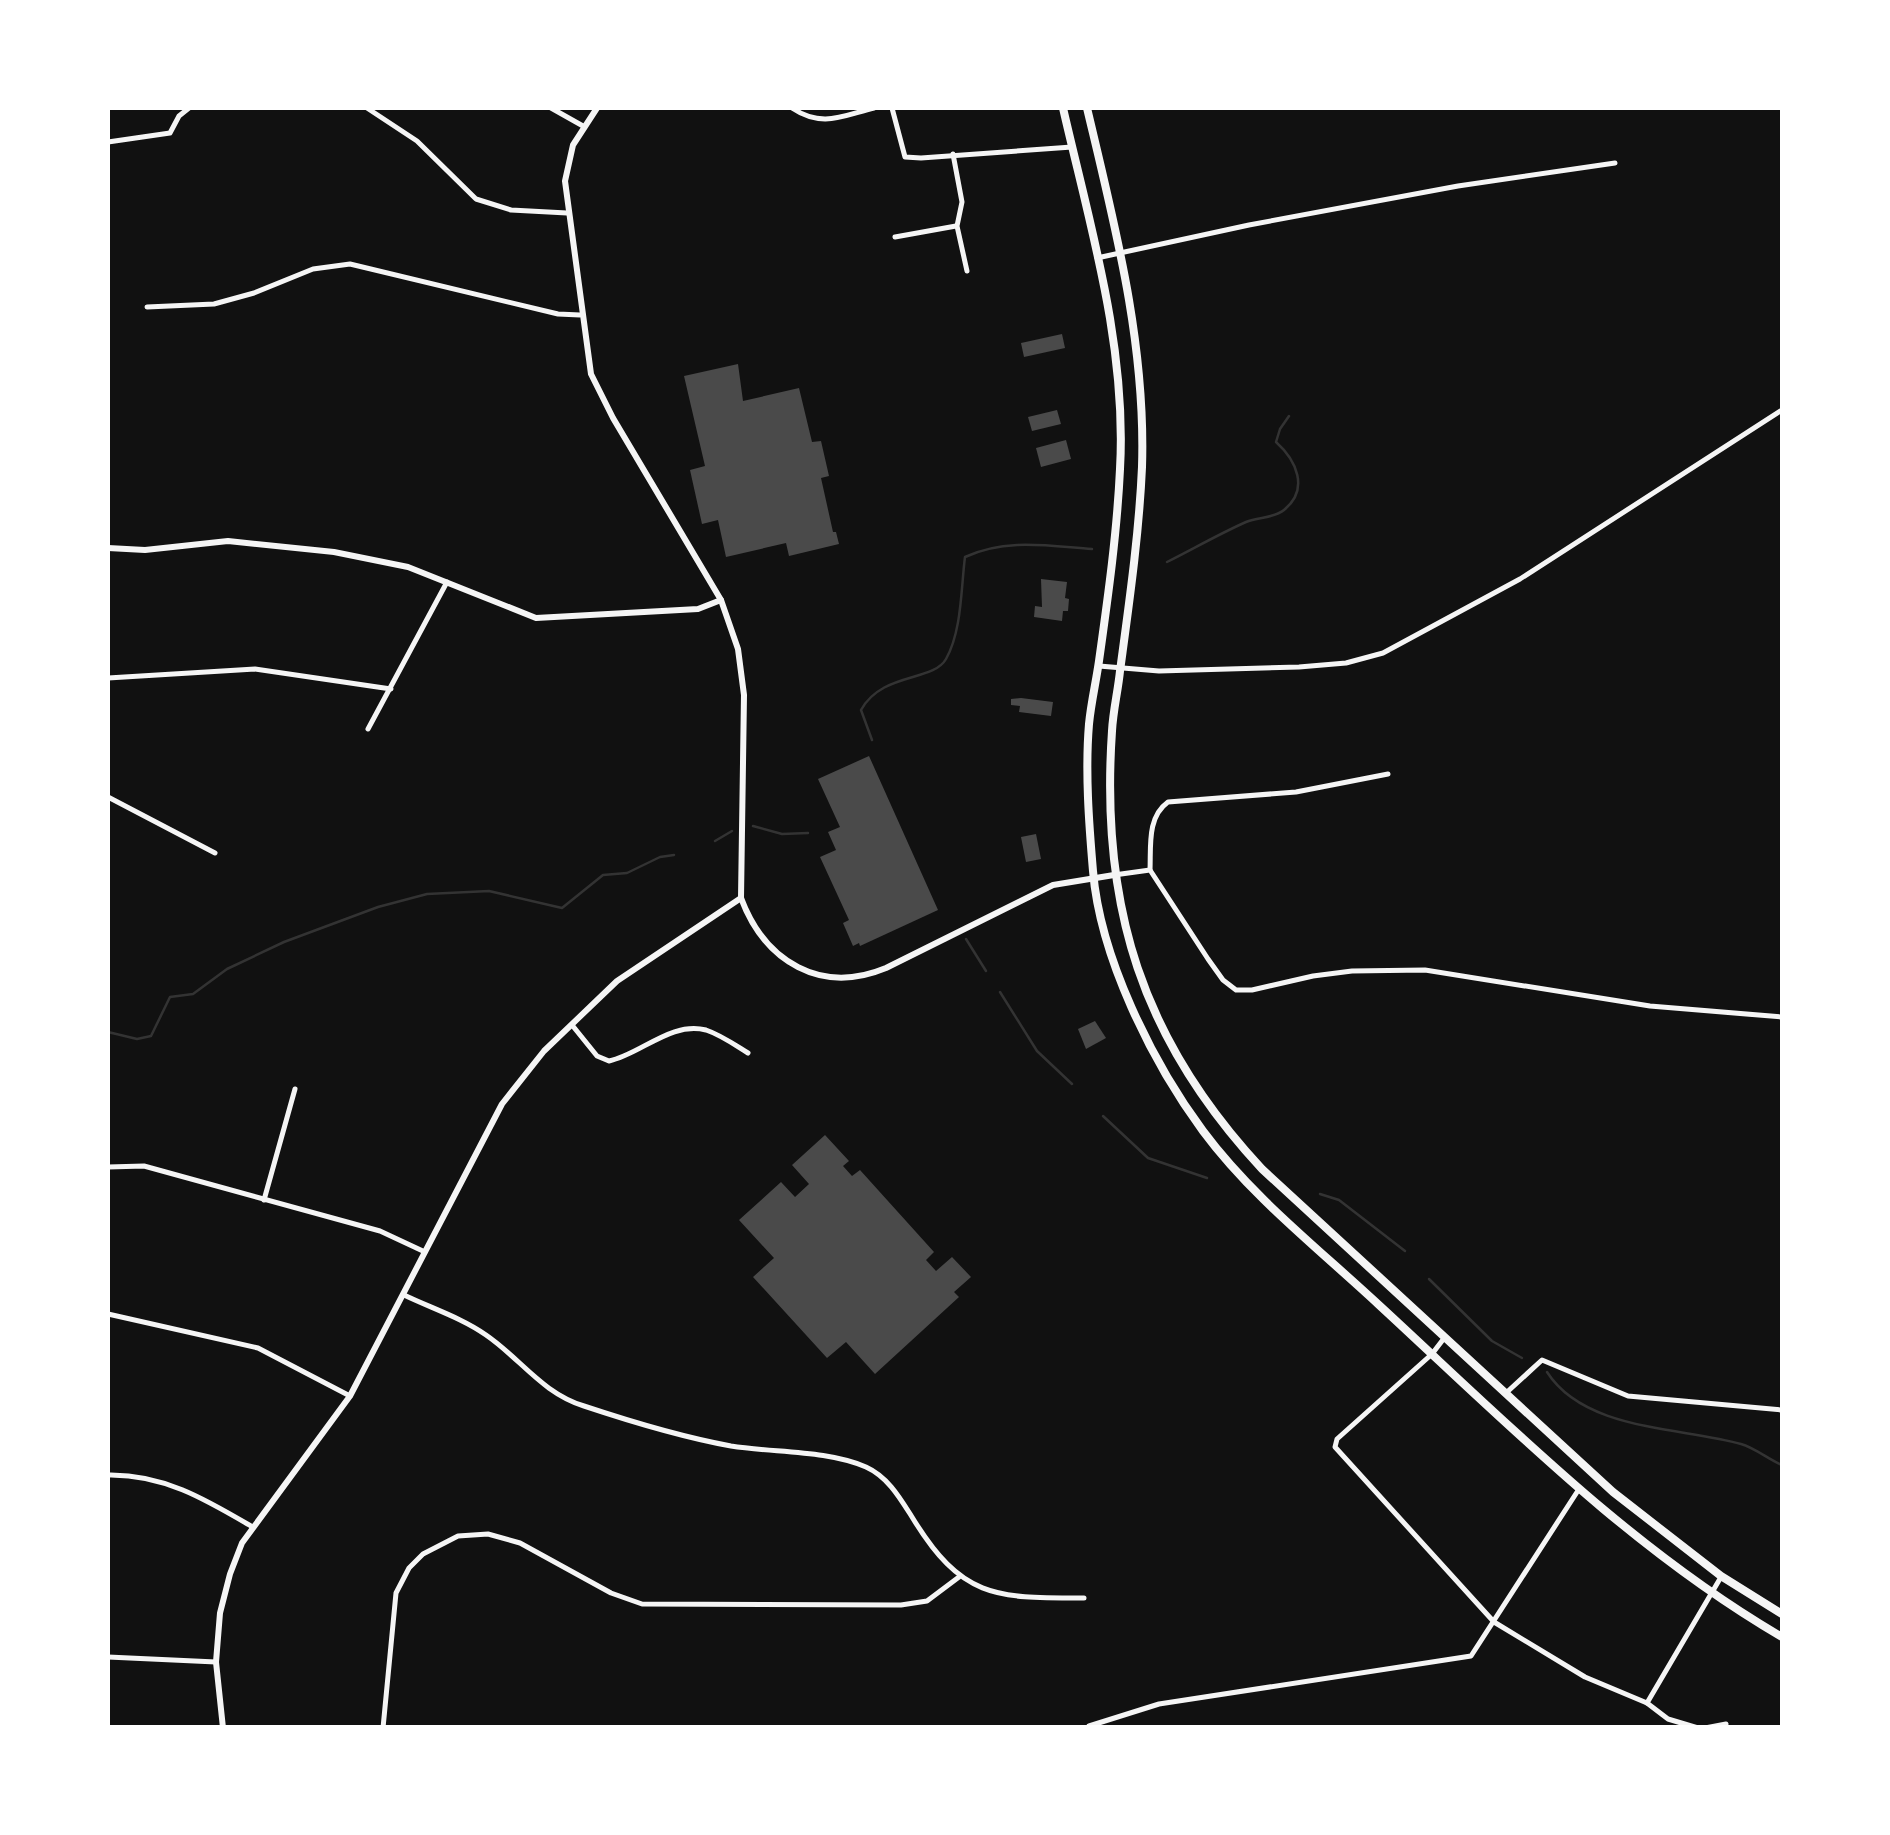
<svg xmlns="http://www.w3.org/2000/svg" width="1890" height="1835" font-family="Montserrat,sans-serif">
	<rect width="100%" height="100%" fill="#111"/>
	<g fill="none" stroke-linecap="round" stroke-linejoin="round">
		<!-- stream -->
		<g stroke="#333" stroke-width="2.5">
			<path d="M 1167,562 C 1193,549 1219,534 1246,522 C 1258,517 1275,518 1284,510 C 1310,489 1296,460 1276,442 L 1280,429 L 1289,416"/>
			<path d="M 872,740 L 861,710 C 882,672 933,682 946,659 C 962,631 961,587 965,557 C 1006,538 1048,546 1092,549"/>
			<path d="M 753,826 L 782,834 L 808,833"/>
			<path d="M 715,841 L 732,831"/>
			<path d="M 966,939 L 986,971"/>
			<path d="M 1000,992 L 1037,1051 L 1072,1084"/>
			<path d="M 108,1032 L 137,1039 L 151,1036 L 170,997 L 193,994 L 227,969 L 284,942 L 378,907 L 427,894 L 489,891 L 562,908 L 603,875 L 627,873 L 660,857 L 674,855"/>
			<path d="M 1103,1116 L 1148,1158 L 1207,1178"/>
			<path d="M 1320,1194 L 1339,1200 L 1405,1251"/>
			<path d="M 1429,1279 L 1492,1341 L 1522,1358"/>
			<path d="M 1547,1372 C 1585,1431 1680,1427 1741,1444 C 1755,1448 1768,1459 1782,1465"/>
		</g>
	</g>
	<!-- building -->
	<g fill="#4a4a4a">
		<path d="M 1062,334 L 1065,348 L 1024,357 L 1021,343 Z"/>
		<path d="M 738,364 L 743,401 L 799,388 L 812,442 L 821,441 L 829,476 L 821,478 L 833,532 L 836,532 L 839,544 L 789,556 L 786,543 L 726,557 L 718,520 L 702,524 L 690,470 L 705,466 L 684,376 Z"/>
		<path d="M 1057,410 L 1061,424 L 1032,431 L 1028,417 Z"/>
		<path d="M 1066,440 L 1071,459 L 1041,467 L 1036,448 Z"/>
		<path d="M 1041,579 L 1067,582 L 1065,598 L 1069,599 L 1068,611 L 1063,611 L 1062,621 L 1034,617 L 1035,606 L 1042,607 Z"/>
		<path d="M 1021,698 L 1053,702 L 1051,716 L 1019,712 L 1020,706 L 1011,705 L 1011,699 Z"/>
		<path d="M 869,756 L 938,910 L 860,946 L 859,943 L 853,946 L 843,923 L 849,920 L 820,857 L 836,850 L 828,832 L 840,827 L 818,779 Z"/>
		<path d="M 1036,834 L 1041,859 L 1026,862 L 1021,837 Z"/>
		<path d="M 1095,1021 L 1106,1038 L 1086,1049 L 1078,1029 Z"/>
		<path d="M 825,1135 L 849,1161 L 843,1166 L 852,1176 L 860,1170 L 934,1252 L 926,1260 L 936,1271 L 952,1257 L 971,1277 L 954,1292 L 959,1297 L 875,1374 L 846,1342 L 827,1358 L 753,1277 L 774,1258 L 739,1220 L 781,1182 L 795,1197 L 809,1184 L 792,1165 Z"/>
	</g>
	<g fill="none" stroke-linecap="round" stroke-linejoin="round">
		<!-- minor -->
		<g stroke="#f5f5f5" stroke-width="5">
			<path d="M 367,108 L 417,141 L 476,199 L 511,210 L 567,213"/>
			<path d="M 551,108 L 583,126"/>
			<path d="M 792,108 C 822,128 842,116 874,108"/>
			<path d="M 892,108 L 905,157 L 921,158 L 1072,147"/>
			<path d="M 108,142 L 170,133 L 179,116 L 189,108"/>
			<path d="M 953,154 L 962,202 L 957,226 L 967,271"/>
			<path d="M 895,237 L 956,226"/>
			<path d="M 1097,258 L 1249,225 L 1458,186 L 1615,163"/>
			<path d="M 147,307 L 214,304 L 254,293 L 313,269 L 350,264 L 558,314 L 580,315"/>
			<path d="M 1099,666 L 1159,671 L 1299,667 L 1346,663 L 1383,653 L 1520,579 L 1782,410"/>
			<path d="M 108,678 L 255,669 L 391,689"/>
			<path d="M 368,729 L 447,582"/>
			<path d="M 108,797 L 215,853"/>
			<path d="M 1150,870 C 1151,846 1147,817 1168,802 L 1296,792 L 1388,774"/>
			<path d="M 1114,875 L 1150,870 L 1208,959 L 1223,980 L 1236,990 L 1252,990 L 1313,976 L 1352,971 L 1425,970 L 1650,1006 L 1782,1017"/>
			<path d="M 572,1025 L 597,1056 L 609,1061 C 641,1054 671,1021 706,1030 C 721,1035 735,1045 748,1053"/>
			<path d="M 108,1167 L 144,1166 L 380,1231 L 425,1252"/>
			<path d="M 264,1200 L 295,1089"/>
			<path d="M 404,1295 C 431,1308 462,1318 486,1335 C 521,1359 542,1393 584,1406 C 632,1422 682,1437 731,1446 C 775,1453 826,1450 866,1467 C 888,1477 900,1498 912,1517 C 962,1599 995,1598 1084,1598"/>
			<path d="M 108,1314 L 258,1348 L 350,1396"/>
			<path d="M 1445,1337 L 1432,1354 L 1337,1439 L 1335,1447 L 1494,1622 L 1585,1677 L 1647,1703 L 1668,1719 L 1698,1728"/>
			<path d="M 1506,1393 L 1542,1360 L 1628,1396 L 1782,1410"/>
			<path d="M 108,1475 C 163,1474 205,1499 251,1526"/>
			<path d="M 108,1657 L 216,1662"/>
			<path d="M 1647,1703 L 1721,1577"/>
			<path d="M 1089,1726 L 1159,1704 L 1471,1656 L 1579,1489"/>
			<path d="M 383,1728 L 396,1593 L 409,1568 L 423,1554 L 458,1536 L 488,1534 L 520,1543 L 611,1593 L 642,1604 L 901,1605 L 927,1601 L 959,1577"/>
			<path d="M 1705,1728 L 1726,1724"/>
		</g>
		<!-- tertiary -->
		<g stroke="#f5f5f5" stroke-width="6">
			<path d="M 597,108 L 573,145 L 565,181 L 591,374 L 613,418 L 721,600 L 738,649 L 744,695 L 741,898 C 765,962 821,995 886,968 L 1053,885 L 1114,875"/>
			<path d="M 108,548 L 145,550 L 228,541 L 334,552 L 408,567 L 536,618 L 698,609 L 721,600"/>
			<path d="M 223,1728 L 216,1662 L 220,1613 L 230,1574 L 242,1543 L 350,1396 L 502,1104 L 544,1051 L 617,981 L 741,898"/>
		</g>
		<!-- trunk -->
		<g stroke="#f5f5f5" stroke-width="8">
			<path d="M 1063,108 C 1090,226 1127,346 1120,469 C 1117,533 1108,597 1099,661 C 1096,682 1091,703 1089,724 C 1085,772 1089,824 1093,871 C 1100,957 1152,1062 1203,1131 C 1252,1197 1319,1249 1379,1305 C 1507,1423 1631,1549 1782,1637"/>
			<path d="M 1087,108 C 1115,226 1146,344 1142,467 C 1139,535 1129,604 1120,671 C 1118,691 1113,711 1112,731 C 1100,907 1142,1040 1262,1169 L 1613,1492 L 1721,1576 L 1782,1614"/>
		</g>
	</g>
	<!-- border -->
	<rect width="1890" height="1835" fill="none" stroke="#ffffff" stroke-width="220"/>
</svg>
